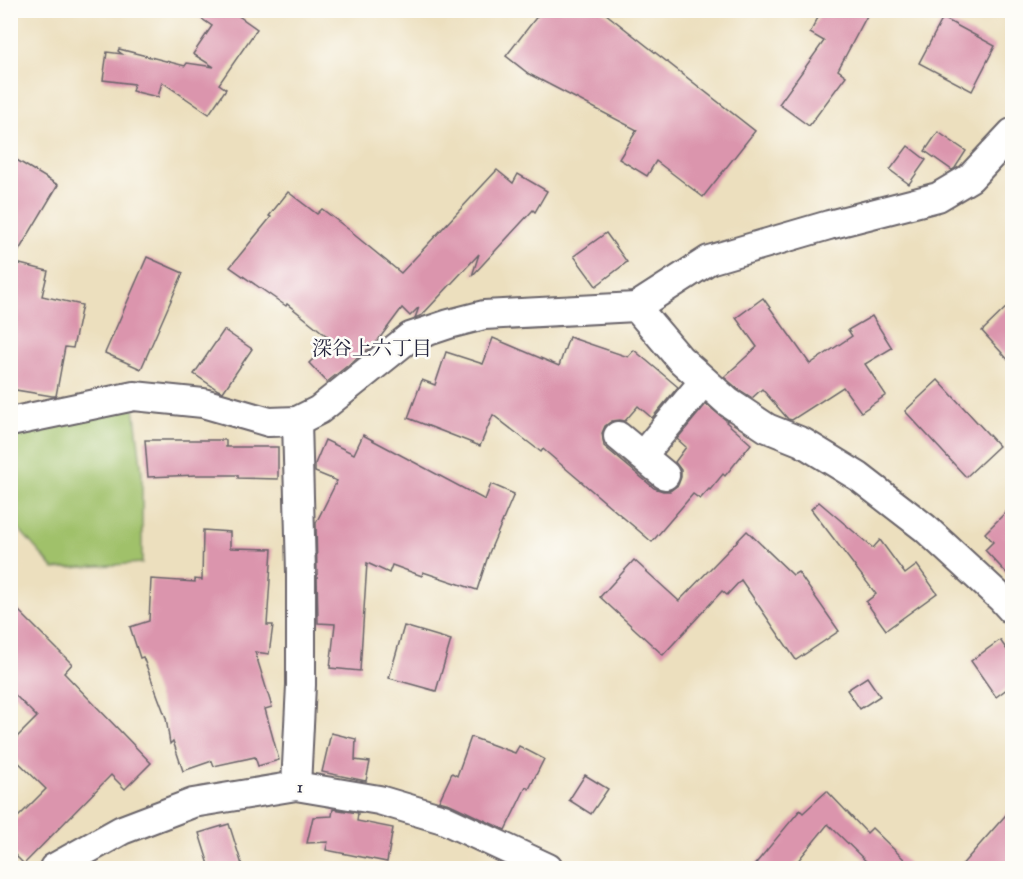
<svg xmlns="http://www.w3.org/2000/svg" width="1023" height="879" font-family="'IM FELL English','Noto Serif JP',serif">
	<rect width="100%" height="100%" fill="#fdfcf7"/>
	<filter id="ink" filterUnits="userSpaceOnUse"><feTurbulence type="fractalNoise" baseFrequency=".0167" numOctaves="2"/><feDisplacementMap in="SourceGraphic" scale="12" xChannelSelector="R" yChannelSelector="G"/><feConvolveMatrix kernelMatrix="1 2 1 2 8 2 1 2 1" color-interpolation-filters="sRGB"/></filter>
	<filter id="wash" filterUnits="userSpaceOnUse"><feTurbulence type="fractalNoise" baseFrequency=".008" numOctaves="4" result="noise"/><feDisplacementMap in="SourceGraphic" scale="24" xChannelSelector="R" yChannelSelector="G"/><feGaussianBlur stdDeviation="1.35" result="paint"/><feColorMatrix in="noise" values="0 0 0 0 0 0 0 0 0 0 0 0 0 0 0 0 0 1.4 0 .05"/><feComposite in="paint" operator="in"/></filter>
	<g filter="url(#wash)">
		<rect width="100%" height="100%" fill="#ecdfbe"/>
		<!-- green -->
		<path fill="#a0c16a" stroke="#617252" stroke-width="1.5" d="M 134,407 L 142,473 L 142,563 L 54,569 L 11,520 L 10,434 Z"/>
		<g id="blocks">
			<!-- building -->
			<g fill="#db95ad">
				<path d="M 189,10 L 230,10 L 257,29 L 219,84 L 226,89 L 209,114 L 162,82 L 158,97 L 132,91 L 134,84 L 103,80 L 107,52 L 122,54 L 118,51 L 119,49 L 185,66 L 187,63 L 214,67 L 193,54 L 212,26 Z"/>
				<path d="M 542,10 L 601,10 L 755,131 L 703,197 L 656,161 L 647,176 L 619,159 L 637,130 L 529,74 L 506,56 Z"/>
				<path d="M 822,10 L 870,10 L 838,70 L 846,76 L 809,126 L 779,104 L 824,41 L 810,33 Z"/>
				<path d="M 943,18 L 995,46 L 972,91 L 919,63 Z"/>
				<path d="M 938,132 L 966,151 L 955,168 L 952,170 L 925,151 Z"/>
				<path d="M 908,146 L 926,160 L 909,184 L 890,170 Z"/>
				<path d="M 10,156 L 58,185 L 12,262 L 48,271 L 42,296 L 82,305 L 73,348 L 65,347 L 56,396 L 52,396 L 10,389 Z"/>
				<path d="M 497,170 L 513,183 L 518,174 L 547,191 L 535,212 L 533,210 L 472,276 L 479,254 L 422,315 L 415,318 L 419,307 L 410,316 L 402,308 L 376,343 L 327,382 L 309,363 L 332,340 L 287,304 L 286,306 L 230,267 L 271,217 L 269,216 L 288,192 L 317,214 L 322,209 L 352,232 L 352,233 L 401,273 Z"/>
				<path d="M 606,233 L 627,262 L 596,286 L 574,256 Z"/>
				<path d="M 147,257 L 183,273 L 141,369 L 105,353 Z"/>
				<path d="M 763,298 L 810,364 L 852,336 L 848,330 L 872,316 L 892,348 L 865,364 L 886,395 L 861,412 L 843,387 L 792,420 L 788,419 L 762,389 L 752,398 L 738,389 L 724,377 L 757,347 L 736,318 Z"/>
				<path d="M 1012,302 L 1012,364 L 982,331 Z"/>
				<path d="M 224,330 L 252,349 L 223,392 L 218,390 L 194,374 Z"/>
				<path d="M 569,337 L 628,357 L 634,350 L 678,387 L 652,418 L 638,406 L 625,421 L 620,420 L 612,421 L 605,426 L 602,433 L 604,446 L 654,488 L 663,491 L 670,491 L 678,485 L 681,477 L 681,470 L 675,462 L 686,447 L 677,439 L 706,404 L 727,421 L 726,422 L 751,444 L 725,476 L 723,474 L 710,490 L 709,489 L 700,499 L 693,494 L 652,542 L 543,449 L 541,452 L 493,415 L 480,446 L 408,418 L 422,380 L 435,385 L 446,352 L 483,364 L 493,338 L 559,366 Z"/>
				<path d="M 938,380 L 999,446 L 966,477 L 905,411 Z"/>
				<path d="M 363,435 L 485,500 L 491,484 L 514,494 L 489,553 L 477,590 L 423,572 L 422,576 L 392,565 L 389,573 L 367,563 L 360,671 L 330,668 L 335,624 L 318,623 L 316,523 L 337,481 L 315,472 L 315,464 L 325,440 L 354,454 Z"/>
				<path d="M 145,440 L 226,440 L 226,447 L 278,447 L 278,479 L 238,478 L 238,475 L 197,475 L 148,477 Z"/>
				<path d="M 819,502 L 873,548 L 880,540 L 905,574 L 917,565 L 937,593 L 886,630 L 866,602 L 876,594 L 811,509 Z"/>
				<path d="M 1012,506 L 1012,579 L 985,550 L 993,542 L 985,533 Z"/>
				<path d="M 203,530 L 230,532 L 230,548 L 272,549 L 267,625 L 273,625 L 269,654 L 255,652 L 272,707 L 265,709 L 279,760 L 258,766 L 255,757 L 214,766 L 212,761 L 183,771 L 173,741 L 170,744 L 166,718 L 143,657 L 140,658 L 130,627 L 149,621 L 151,579 L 195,582 L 195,579 L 202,580 Z"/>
				<path d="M 747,531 L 793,575 L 798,572 L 839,631 L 796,660 L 741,580 L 727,595 L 722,591 L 663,655 L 600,597 L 634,560 L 679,601 Z"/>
				<path d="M 10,602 L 72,664 L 64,673 L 151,763 L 125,789 L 111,775 L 24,864 L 10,850 L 10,825 L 46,789 L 10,754 L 10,744 L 37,717 L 10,690 Z"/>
				<path d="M 404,626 L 451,640 L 436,691 L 389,678 Z"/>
				<path d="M 1000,640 L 1012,657 L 1012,685 L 996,697 L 971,661 Z"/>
				<path d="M 867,677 L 880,696 L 860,709 L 847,690 Z"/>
				<path d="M 331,733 L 356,739 L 355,760 L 370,762 L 366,781 L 322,772 Z"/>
				<path d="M 471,737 L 515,753 L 519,746 L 544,759 L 529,789 L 526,787 L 505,830 L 450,804 L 439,801 L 452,773 L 457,776 Z"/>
				<path d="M 585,775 L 608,789 L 591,814 L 569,800 Z"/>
				<path d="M 827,791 L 867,833 L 872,828 L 913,868 L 873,868 L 828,824 L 792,868 L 752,868 L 800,810 L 803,813 Z"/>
				<path d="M 1012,808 L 1012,868 L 959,868 Z"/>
				<path d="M 333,809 L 358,813 L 357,821 L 393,828 L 387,862 L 326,850 L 328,842 L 307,843 L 313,817 L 332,816 Z"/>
				<path d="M 229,824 L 243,868 L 210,868 L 199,833 Z"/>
			</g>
		</g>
	</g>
	<g filter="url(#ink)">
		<use href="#blocks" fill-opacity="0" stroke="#696469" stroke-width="1.5"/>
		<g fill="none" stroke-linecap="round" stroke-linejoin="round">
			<!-- street casing -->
			<g stroke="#696469" stroke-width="32">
				<g id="street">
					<path d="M 636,307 L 680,359 L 728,402 L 767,428 L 802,442 L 859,477 L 925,528 L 1002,599 L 1012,610"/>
					<path d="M 10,422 L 134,396 L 203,403 L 269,422 L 297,421 L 319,410 L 410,337 L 449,324 L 484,315 L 636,307 L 709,260 L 829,225 L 938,197 L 970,178 L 1012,133"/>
					<path d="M 618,436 L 665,475"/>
					<path d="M 642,456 L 704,381"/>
					<path d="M 296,786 L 301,685 L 301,573 L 297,421"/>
					<path d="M 54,868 L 122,830 L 193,803 L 296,786 L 379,800 L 443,819 L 548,868"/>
				</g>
			</g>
			<!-- street -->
			<use href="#street" stroke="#fff" stroke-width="28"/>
		</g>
	</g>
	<g text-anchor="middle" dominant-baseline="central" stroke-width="5" stroke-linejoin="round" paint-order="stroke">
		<!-- street labels -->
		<g font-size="18" fill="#22223b" stroke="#fdfcf7">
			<text transform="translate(300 788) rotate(4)">1</text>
		</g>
		<!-- neighbourhood labels -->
		<g font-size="20" fill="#22223b" stroke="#fdfcf7">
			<text x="372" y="349">深谷上六丁目</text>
		</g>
	</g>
	<!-- margin -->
	<rect width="1023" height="879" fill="none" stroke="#fdfcf7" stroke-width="36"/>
</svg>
